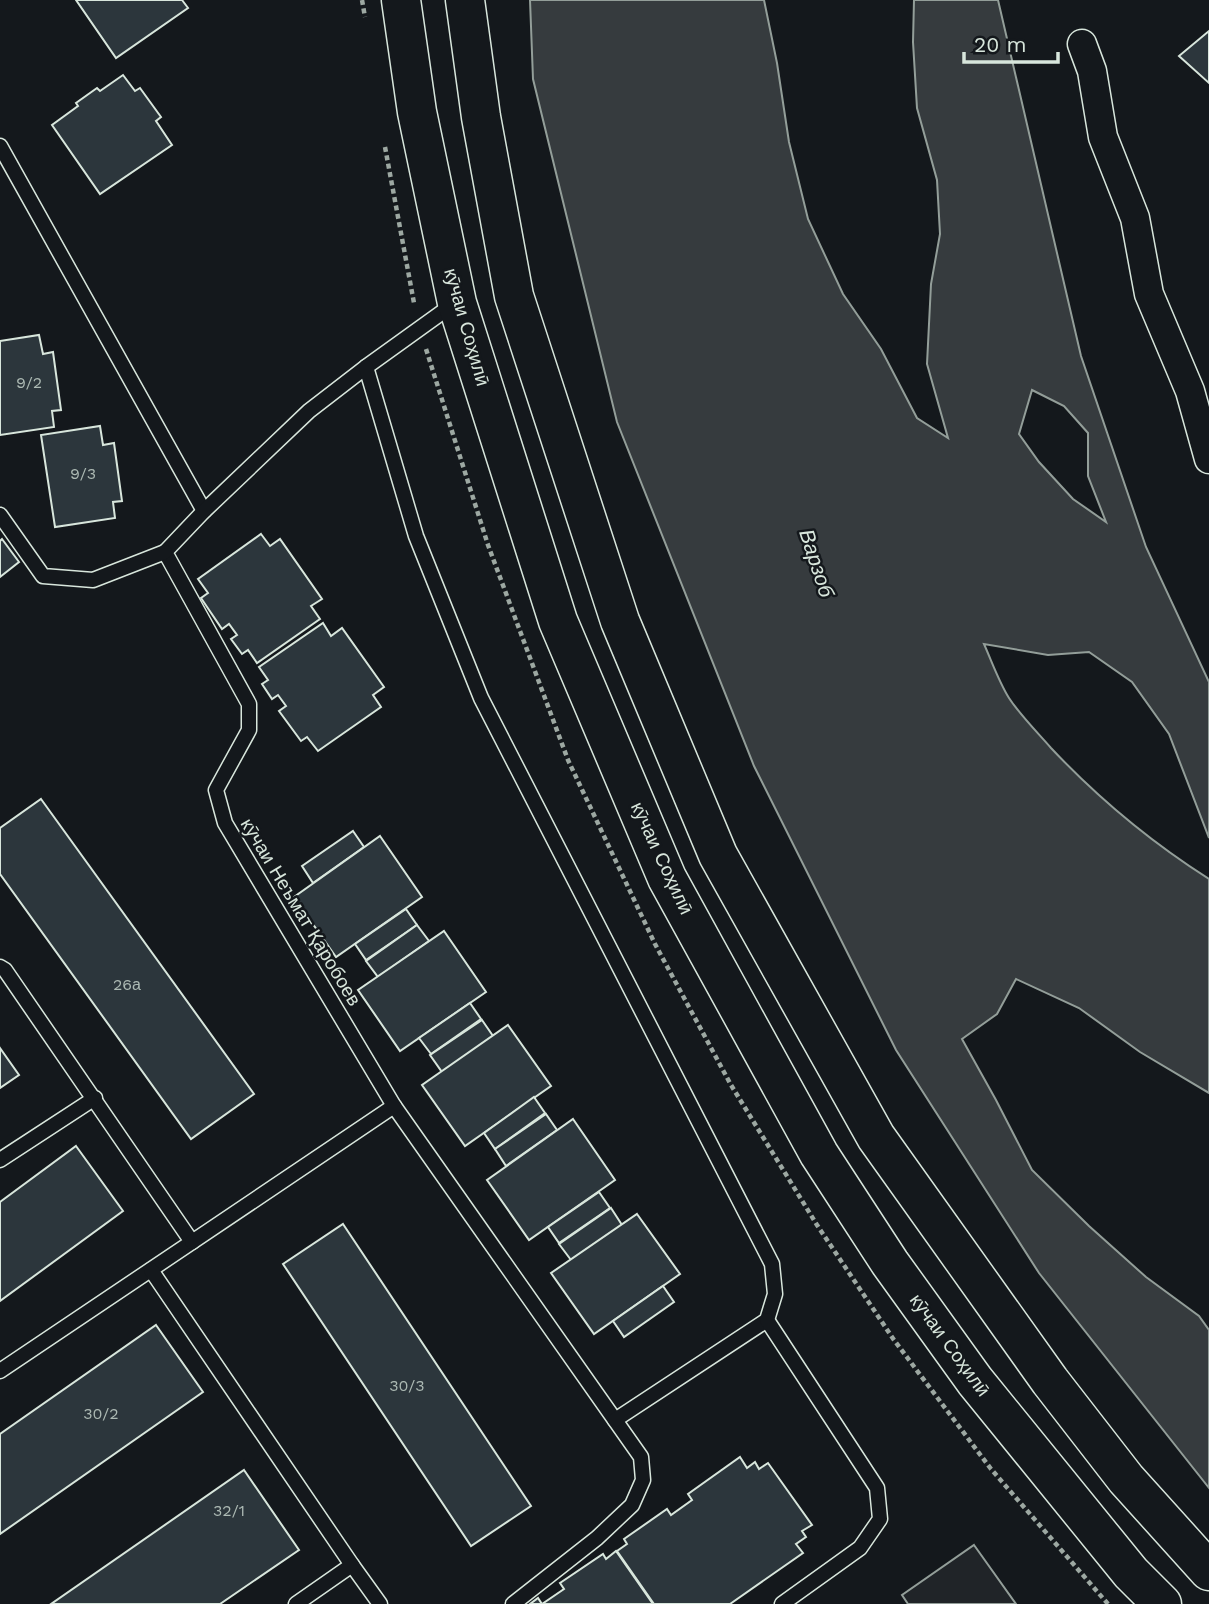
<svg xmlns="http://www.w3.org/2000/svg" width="1209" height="1604" font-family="'Work Sans',sans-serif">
	<rect width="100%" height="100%" fill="#14181c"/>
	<!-- green -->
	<path fill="#202428" stroke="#939e99" stroke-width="2" d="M 974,1545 L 1016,1604 L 908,1604 L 902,1595 Z"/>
	<!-- water -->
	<path fill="#363b3e" stroke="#939e99" stroke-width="2" fill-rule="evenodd" d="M 530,0 L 764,0 L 777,63 L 789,142 L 808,219 L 843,294 L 881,349 L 917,418 L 948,438 L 927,364 L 931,284 L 940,234 L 937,180 L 917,108 L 913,42 L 914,0 L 998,0 L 1081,356 L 1146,547 L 1209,682 L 1209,838 L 1169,734 L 1132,682 L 1089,652 L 1048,655 L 984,644 C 992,662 999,682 1009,698 C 1020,715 1038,733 1051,748 C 1098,798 1151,842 1209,879 L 1209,1093 L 1140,1052 L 1079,1008 L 1016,979 L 997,1014 L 962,1039 L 996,1100 L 1032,1170 L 1089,1226 L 1146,1277 L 1199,1316 L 1209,1330 L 1209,1488 L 1039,1273 L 896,1050 L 754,766 L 617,422 L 533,79 ZM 1032,390 L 1064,406 L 1088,433 L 1088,476 L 1106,522 L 1073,499 L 1039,462 L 1019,434 Z"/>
	<!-- building -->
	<g fill="#2c363c" stroke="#d8e6dc" stroke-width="2">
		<path d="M 76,0 L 182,0 L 188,8 L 116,58 Z"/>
		<path d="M 1209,31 L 1209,83 L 1179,56 Z"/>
		<path d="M 123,75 L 135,91 L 140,88 L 161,117 L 156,121 L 172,145 L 100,194 L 52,125 L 78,106 L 76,103 L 97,88 L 100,91 Z"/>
		<path d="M 39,335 L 43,354 L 53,352 L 61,410 L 52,411 L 54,427 L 0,435 L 0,341 Z"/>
		<path d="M 100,426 L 103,445 L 114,443 L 122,501 L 113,502 L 115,518 L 55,527 L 41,435 Z"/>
		<path d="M 261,534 L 270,546 L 280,539 L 322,599 L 311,606 L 320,619 L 257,663 L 248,650 L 242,654 L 231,639 L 237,635 L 229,624 L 222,629 L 201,598 L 208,593 L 198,579 Z"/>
		<path d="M 2,539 L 19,562 L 0,577 L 0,541 Z"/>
		<path d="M 323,623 L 331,636 L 342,628 L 384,687 L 373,695 L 381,707 L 318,751 L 307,737 L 301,741 L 279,711 L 286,706 L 278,695 L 272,699 L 262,684 L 268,680 L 259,667 Z"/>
		<path d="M 41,799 L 254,1094 L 191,1139 L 0,874 L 0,828 Z"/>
		<path d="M 353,831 L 364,847 L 313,883 L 302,866 Z"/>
		<path d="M 380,836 L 422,897 L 336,957 L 294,897 Z"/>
		<path d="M 406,909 L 417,925 L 366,960 L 355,944 Z"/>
		<path d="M 417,925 L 429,941 L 378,977 L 366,961 Z"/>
		<path d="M 444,931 L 486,992 L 400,1051 L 358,990 Z"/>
		<path d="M 470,1003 L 481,1019 L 431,1054 L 419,1038 Z"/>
		<path d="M 482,1020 L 493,1036 L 442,1072 L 430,1055 Z"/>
		<path d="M 508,1025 L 551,1086 L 465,1146 L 422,1085 Z"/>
		<path d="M 0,1048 L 19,1075 L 0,1088 Z"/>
		<path d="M 534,1097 L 545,1113 L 495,1149 L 484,1133 Z"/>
		<path d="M 546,1114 L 557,1130 L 506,1166 L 495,1149 Z"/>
		<path d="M 573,1119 L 615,1180 L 529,1240 L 487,1180 Z"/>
		<path d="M 76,1146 L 123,1211 L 0,1301 L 0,1202 Z"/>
		<path d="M 599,1192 L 610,1208 L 559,1243 L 548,1227 Z"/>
		<path d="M 611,1208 L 622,1225 L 571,1260 L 559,1244 Z"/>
		<path d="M 637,1214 L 680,1274 L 594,1334 L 551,1273 Z"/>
		<path d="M 343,1224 L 531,1506 L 471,1546 L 283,1264 Z"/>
		<path d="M 663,1286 L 674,1302 L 624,1337 L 613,1321 Z"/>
		<path d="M 156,1325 L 203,1392 L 0,1534 L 0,1434 Z"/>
		<path d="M 740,1457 L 747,1468 L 755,1462 L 759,1469 L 768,1463 L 812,1525 L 802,1531 L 806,1537 L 796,1544 L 803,1553 L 730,1604 L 654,1604 L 617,1551 L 627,1544 L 624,1539 L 667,1509 L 671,1515 L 692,1500 L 688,1494 Z"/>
		<path d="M 244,1470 L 299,1550 L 220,1604 L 51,1604 Z"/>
		<path d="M 616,1551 L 653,1604 L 530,1604 L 538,1598 L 542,1604 L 564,1589 L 560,1583 L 603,1554 L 606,1559 Z"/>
	</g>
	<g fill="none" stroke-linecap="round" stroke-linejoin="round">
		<!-- lane casing -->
		<g stroke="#d8e6dc" stroke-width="17">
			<g id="lane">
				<path d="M 0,146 L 204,511"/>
				<path d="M 455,303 L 366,367 L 309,411 L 204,511 L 165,552 L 249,704 L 249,730 L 216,790 L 225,823 L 394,1106 L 641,1457 L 643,1480 L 632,1505 L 597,1538 L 513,1604"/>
				<path d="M 366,367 L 416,536 L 481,698 L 772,1264 L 775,1294 L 767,1320 L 615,1420"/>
				<path d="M 0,515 L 43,576 L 93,580 L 165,552"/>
				<path d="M 0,967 L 5,970 L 192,1242 L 0,1371"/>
				<path d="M 0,1160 L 95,1098"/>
				<path d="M 192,1242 L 394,1106"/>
				<path d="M 151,1270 L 352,1565"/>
				<path d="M 767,1320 L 877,1488 L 880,1519 L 860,1548 L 782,1604"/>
				<path d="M 296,1604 L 352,1565 L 380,1604"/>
			</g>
		</g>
		<!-- street casing -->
		<g stroke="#d8e6dc" stroke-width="31">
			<path id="street" d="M 1082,44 L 1092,71 L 1103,137 L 1135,218 L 1149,294 L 1190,391 L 1209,459"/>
		</g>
		<!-- secondary casing -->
		<g stroke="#d8e6dc" stroke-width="41">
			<g id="secondary">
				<path d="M 401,0 L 417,112 L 457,303 L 558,621 L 667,878 L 819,1154 L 890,1263 L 975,1381 L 1131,1573 L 1162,1604"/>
				<path d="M 465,0 L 481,117 L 514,296 L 620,621 L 718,855 L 876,1137 L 1050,1381 L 1126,1479 L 1209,1571"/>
			</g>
		</g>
		<!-- path -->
		<g stroke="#9da8a2" stroke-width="4.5" stroke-dasharray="5 3.5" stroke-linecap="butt">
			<path d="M 362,0 L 365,17"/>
			<path d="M 385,147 L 414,303"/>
			<path d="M 426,349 L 488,545 L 568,760 L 655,944 L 731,1085 L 817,1225 L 894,1340 L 991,1469 L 1108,1604"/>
		</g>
		<!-- lane -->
		<use href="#lane" stroke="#14181c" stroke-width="14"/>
		<!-- street -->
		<use href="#street" stroke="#14181c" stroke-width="28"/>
		<!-- secondary -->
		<use href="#secondary" stroke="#14181c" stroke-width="38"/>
	</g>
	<g text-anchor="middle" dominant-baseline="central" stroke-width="5" stroke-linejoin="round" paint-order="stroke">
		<!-- number labels -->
		<g font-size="16" fill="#adbab4">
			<text x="29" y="382">9/2</text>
			<text x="83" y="473">9/3</text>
			<text x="127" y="984">26а</text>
			<text x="407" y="1385">30/3</text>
			<text x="101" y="1413">30/2</text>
			<text x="229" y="1510">32/1</text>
		</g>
		<!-- street labels -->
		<g font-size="19" fill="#d8e6dc" stroke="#14181c">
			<text transform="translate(467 327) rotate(74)">кӯчаи Соҳилӣ</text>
			<text transform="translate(662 858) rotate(65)">кӯчаи Соҳилӣ</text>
			<text transform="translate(301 912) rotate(59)">кӯчаи Неъмат Қаробоев</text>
			<text transform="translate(950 1345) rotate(54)">кӯчаи Соҳилӣ</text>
		</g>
		<!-- water labels -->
		<g font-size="21" font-style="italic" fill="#d8e6dc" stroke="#14181c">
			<text transform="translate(817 563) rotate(72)">Варзоб</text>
		</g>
	</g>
	<!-- scale -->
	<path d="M964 52v10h94v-10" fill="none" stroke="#d8e6dc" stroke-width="3.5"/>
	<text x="974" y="52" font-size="21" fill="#d8e6dc" stroke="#14181c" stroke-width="5" paint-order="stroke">20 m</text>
</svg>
